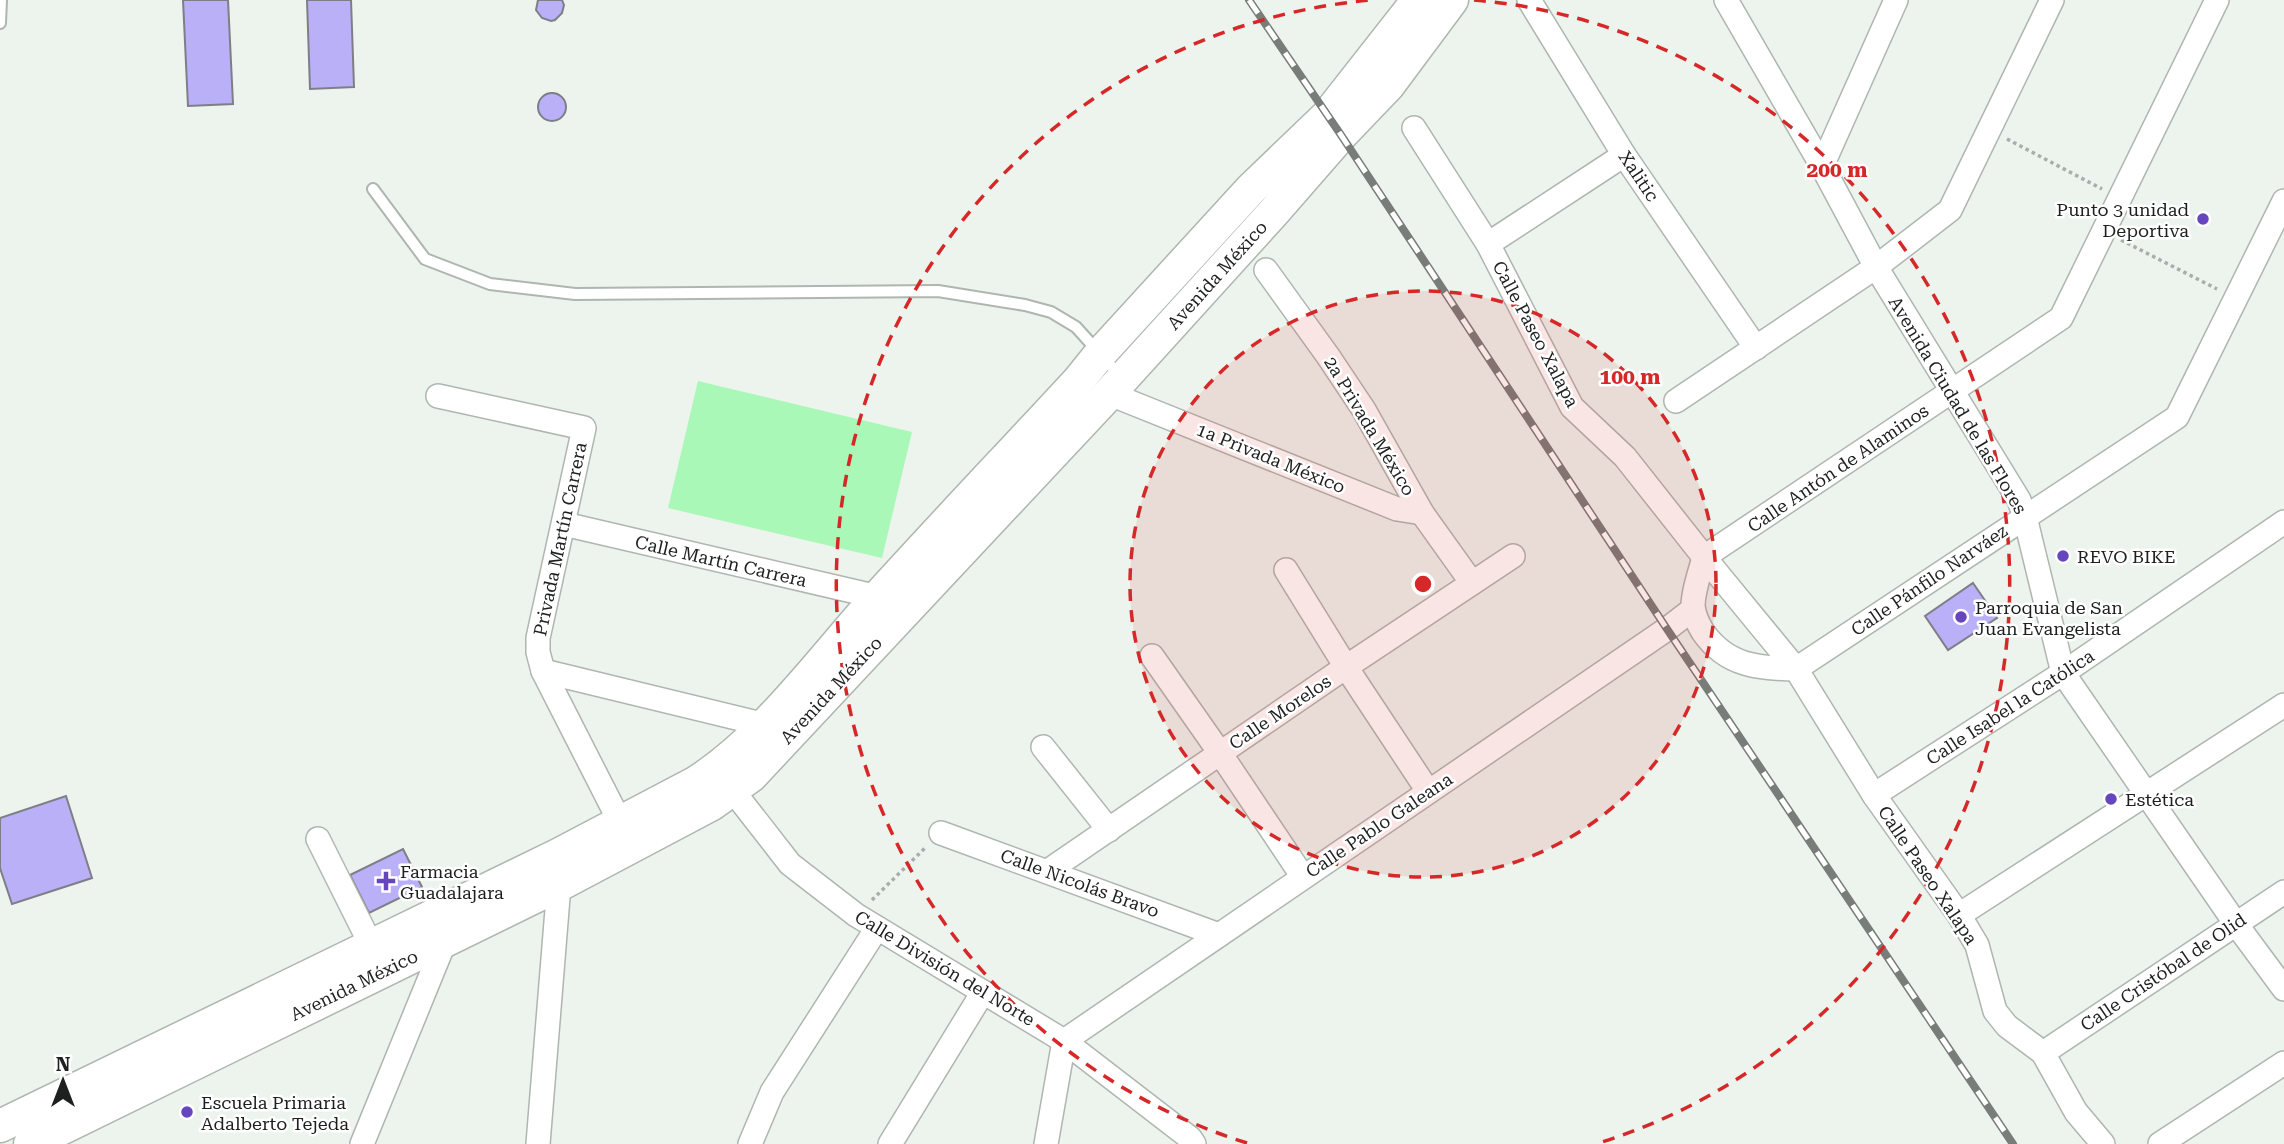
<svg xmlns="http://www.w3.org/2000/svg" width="2284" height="1144" font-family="'Roboto Serif',serif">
	<rect width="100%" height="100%" fill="#ecf4ed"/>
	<!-- green -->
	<path fill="#aaf8b7" d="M 698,381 L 912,432 L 882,558 L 668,508 Z"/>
	<!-- building -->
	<g fill="#bab0f7" stroke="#7f7e87" stroke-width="2">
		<path d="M 183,0 L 228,0 L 233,104 L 188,106 Z"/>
		<path d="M 307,0 L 351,0 L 354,87 L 310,89 Z"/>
		<path d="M 538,0 L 562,0 L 564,5 L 562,13 L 555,20 L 551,21 L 542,18 L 536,10 Z"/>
		<circle cx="552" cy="107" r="14"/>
		<path d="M 1973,583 L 1997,618 L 1948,650 L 1925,616 Z"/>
		<path d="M 66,796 L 92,878 L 12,904 L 0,868 L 0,818 Z"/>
		<path d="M 403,849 L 422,887 L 369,913 L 350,875 Z"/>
	</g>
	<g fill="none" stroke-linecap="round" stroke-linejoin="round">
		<!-- service casing -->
		<g stroke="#aeb6af" stroke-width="14">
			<g id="service">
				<path d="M 0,23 L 1,0"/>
				<path d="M 373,189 L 425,259 L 490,284 L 575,294 L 938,291 L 1025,305 L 1051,312 L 1076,327 L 1121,377"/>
			</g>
		</g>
		<!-- minor casing -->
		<g stroke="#aeb6af" stroke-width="26">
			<g id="minor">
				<path d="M 1529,0 L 1624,155 L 1756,348"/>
				<path d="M 1726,0 L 1822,166 L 1876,267 L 2019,500 L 2025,517 L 2063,673 L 2236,924 L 2284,989"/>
				<path d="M 2217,0 L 2061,318 L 1704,557 C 1700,573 1693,590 1693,606 C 1694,615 1698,624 1703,632 C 1727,666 1757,668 1796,669 L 2177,417 L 2284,201"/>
				<path d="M 1414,128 L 1488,244 L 1572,407 L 1625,457 L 1704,557 L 1796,669 L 1874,795 L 1959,915 L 1977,945 L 1995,1011 L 2007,1026 L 2043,1053 L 2076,1112 L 2103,1144"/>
				<path d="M 1822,166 L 1896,0"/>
				<path d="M 1488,244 L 1624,155"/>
				<path d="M 1266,270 L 1328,356 L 1364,410 L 1422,513 L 1472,583"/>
				<path d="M 438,396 L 584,428 L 538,638 L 538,652 L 543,671 L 620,822"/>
				<path d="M 1120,398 L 1397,509 L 1422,513"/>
				<path d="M 1676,401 L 1876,267 L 1950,210 L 2052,0"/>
				<path d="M 564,524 L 878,597"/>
				<path d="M 1286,570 L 1346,667 L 1428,791"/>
				<path d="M 1152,656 L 1220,753 L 1303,877"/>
				<path d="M 543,671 L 778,728"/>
				<path d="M 1043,747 L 1109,830"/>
				<path d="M 723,778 L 790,864 L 856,915 L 1064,1041 L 1190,1138 L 1194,1144"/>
				<path d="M 1874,795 L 2063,673 L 2284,522"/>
				<path d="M 941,833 L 1219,935"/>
				<path d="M 318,839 L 378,959"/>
				<path d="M 1048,871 L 1346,667 L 1513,556"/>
				<path d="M 1959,915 L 2284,705"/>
				<path d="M 2043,1053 L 2284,892"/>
				<path d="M 362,1144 L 445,941"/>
				<path d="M 538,1144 L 559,885 L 559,872"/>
				<path d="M 750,1144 L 772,1092 L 877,928"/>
				<path d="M 890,1144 L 983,992"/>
				<path d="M 1046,1144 L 1064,1041 L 1667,629 L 1693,609"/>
				<path d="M 2160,1144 L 2284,1063"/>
			</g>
		</g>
		<!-- secondary casing -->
		<g stroke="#aeb6af" stroke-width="35">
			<g id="secondary">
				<path d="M 0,1126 L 558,855 L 695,783 C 760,742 815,668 866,610 C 936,532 1008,457 1079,380 L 1100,354 L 1251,189 L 1327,116 L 1418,0"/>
				<path d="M 30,1144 L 559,885 L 712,804 L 751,776 L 1106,397 L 1273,213 L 1341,135 L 1388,86 L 1452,0"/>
			</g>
		</g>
		<!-- path -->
		<g stroke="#a8aea9" stroke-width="3.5" stroke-dasharray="3.5 3.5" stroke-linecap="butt">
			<path d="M 2007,139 L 2102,189"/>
			<path d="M 2121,240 L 2217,289"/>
			<path d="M 872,900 L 926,847"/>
		</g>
		<!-- service -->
		<use href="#service" stroke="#fff" stroke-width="10"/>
		<!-- minor -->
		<use href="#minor" stroke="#fff" stroke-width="23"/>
		<!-- secondary -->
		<use href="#secondary" stroke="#fff" stroke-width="32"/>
		<!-- rail casing -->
		<g stroke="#787d79" stroke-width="8">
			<path id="rail" d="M 1249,0 L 1341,135 L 1667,629 L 2013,1144"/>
		</g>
		<!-- rail -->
		<use href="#rail" stroke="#fff" stroke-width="5" stroke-dasharray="16" stroke-linecap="butt"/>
	</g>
	<!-- distance rings -->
	<circle cx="1423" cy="584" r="293" fill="#d62828" fill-opacity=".12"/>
	<g fill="none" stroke="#d62828" stroke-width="3.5" stroke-dasharray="12 9">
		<circle cx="1423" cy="584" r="293"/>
		<path d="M1247 1143A586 586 0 0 1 1372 0M1474 0A586 586 0 0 1 1599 1143"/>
	</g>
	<!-- markers -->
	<g fill="#6646bf" stroke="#fff" stroke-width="2.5">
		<circle cx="2203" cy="219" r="7"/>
		<circle cx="2063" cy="556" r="7"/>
		<circle cx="1961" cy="617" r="7"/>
		<circle cx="2111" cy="799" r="7"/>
		<path d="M382.5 870.5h7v7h7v7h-7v7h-7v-7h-7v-7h7z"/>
		<circle cx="187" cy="1112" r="7"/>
	</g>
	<g text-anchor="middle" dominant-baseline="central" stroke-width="5" stroke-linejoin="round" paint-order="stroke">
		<!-- street labels -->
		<g font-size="18" fill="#1d201e" stroke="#fff">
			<text transform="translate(1639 176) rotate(56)">Xalitic</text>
			<text transform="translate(1217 275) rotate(-48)">Avenida México</text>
			<text transform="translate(1536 334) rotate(62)">Calle Paseo Xalapa</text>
			<text transform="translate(1958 405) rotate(59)">Avenida Ciudad de las Flores</text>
			<text transform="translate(1370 426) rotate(59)">2a Privada México</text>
			<text transform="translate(1271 458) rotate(22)">1a Privada México</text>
			<text transform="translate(1838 468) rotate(-34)">Calle Antón de Alaminos</text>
			<text transform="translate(560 539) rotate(-78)">Privada Martín Carrera</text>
			<text transform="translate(721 561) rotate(13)">Calle Martín Carrera</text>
			<text transform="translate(1929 580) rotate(-34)">Calle Pánfilo Narváez</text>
			<text transform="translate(831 690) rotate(-47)">Avenida México</text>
			<text transform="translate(2010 707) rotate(-33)">Calle Isabel la Católica</text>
			<text transform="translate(1280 712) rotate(-34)">Calle Morelos</text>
			<text transform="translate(1379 825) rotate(-34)">Calle Pablo Galeana</text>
			<text transform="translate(1928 875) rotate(56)">Calle Paseo Xalapa</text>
			<text transform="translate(1080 883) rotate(20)">Calle Nicolás Bravo</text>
			<text transform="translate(945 968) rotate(31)">Calle División del Norte</text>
			<text transform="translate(2163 972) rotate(-34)">Calle Cristóbal de Olid</text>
			<text transform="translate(354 985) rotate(-26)">Avenida México</text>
		</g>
		<!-- poi labels -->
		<g font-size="18" fill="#1d201e" stroke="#fff" text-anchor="start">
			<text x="2189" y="209" text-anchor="end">Punto 3 unidad<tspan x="2189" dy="21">Deportiva</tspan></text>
			<text x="2077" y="556">REVO BIKE</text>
			<text x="1975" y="607">Parroquia de San<tspan x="1975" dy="21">Juan Evangelista</tspan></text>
			<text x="2125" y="799">Estética</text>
			<text x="400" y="871">Farmacia<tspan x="400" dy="21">Guadalajara</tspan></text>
			<text x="201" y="1102">Escuela Primaria<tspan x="201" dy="21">Adalberto Tejeda</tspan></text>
		</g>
	</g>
	<circle cx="1423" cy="584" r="10" fill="#d62828" stroke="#fff" stroke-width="3.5"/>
	<g font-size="21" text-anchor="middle" font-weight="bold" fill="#d62828" stroke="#fff" stroke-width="5" stroke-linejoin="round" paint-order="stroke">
		<text x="1837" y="177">200 m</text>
		<text x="1630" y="384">100 m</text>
	</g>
	<!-- north arrow -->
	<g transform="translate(63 1081)" stroke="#ffffff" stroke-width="5" paint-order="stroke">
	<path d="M0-5L12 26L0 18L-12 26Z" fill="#1d201e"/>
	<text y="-10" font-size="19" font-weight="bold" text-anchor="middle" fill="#1d201e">N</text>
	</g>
</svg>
